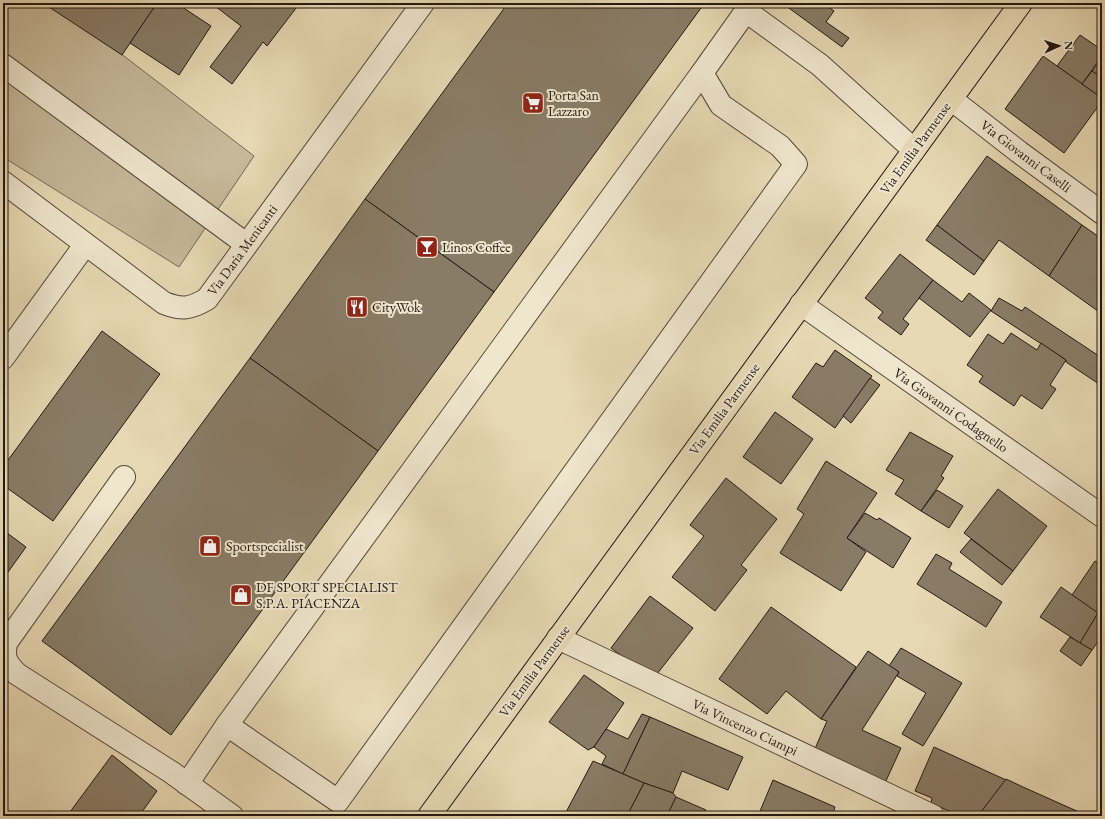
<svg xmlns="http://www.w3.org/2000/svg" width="1105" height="819" font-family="'EB Garamond',serif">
	<rect width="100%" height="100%" fill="#e7d9b4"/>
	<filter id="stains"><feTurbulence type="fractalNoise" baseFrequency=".005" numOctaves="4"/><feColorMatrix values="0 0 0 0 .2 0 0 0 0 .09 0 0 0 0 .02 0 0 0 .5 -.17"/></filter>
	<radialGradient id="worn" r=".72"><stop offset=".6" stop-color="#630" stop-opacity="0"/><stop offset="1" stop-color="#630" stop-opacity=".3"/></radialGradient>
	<!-- green -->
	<path fill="#c6b899" stroke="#746856" d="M 3,3 L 55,3 L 254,156 L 179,267 L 3,157 Z"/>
	<!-- building -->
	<g fill="#897c67" stroke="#231813">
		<path d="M 43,3 L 157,3 L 122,55 Z"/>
		<path d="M 157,3 L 176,3 L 211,26 L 179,75 L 130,43 Z"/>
		<path d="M 217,3 L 300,3 L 267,46 L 263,42 L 232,84 L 210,67 L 241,26 L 215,6 Z"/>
		<path d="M 508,3 L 695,3 L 701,8 L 494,292 L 365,199 Z"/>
		<path d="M 782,3 L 823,3 L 834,11 L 826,22 L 849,38 L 842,47 Z"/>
		<path d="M 1080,35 L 1102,50 L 1102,56 L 1082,84 L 1057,66 Z"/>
		<path d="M 1043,56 L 1102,98 L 1102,101 L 1064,153 L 1005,109 Z"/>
		<path d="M 1102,56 L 1102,78 L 1092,71 Z"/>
		<path d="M 1092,71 L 1102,78 L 1102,98 L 1082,84 Z"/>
		<path d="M 987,156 L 1082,225 L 1049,276 L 999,240 L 984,261 L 937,225 Z"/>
		<path d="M 365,199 L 494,292 L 378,451 L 250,358 Z"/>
		<path d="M 937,225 L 984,261 L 974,275 L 926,240 Z"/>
		<path d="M 1082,225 L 1102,239 L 1102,314 L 1049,276 Z"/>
		<path d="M 900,254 L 933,280 L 903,319 L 909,324 L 901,335 L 878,318 L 883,312 L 865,298 Z"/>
		<path d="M 933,280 L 962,302 L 969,293 L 991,310 L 970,337 L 919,298 Z"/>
		<path d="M 999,298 L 1022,311 L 1025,307 L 1102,358 L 1102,386 L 1066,362 L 1066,360 L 991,311 Z"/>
		<path d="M 102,331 L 160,374 L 53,521 L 3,485 L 3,467 Z"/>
		<path d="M 1011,333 L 1037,350 L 1041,343 L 1066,360 L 1050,385 L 1056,389 L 1042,409 L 1021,395 L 1014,406 L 979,382 L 983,376 L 967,365 L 988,334 L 1003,344 Z"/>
		<path d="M 835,350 L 872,376 L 835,428 L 792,397 L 816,363 L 823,367 Z"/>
		<path d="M 250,358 L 378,451 L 171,735 L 42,641 Z"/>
		<path d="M 870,378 L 880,385 L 851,423 L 843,416 Z"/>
		<path d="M 775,412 L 813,439 L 781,484 L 743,457 Z"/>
		<path d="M 910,432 L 953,456 L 941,476 L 944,478 L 921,511 L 895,494 L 904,480 L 886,470 Z"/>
		<path d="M 826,461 L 877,493 L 847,538 L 866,552 L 841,591 L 780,553 L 804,514 L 797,509 Z"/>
		<path d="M 726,478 L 777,519 L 741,565 L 747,570 L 715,611 L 672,577 L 704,536 L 690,525 Z"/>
		<path d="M 998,489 L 1047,526 L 1013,571 L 964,533 Z"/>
		<path d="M 937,490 L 963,506 L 949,528 L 921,511 Z"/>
		<path d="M 865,513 L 877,520 L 879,518 L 911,538 L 893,568 L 847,538 Z"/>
		<path d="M 3,530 L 26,547 L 3,579 Z"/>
		<path d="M 971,539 L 1013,571 L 1002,585 L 960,552 Z"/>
		<path d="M 936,554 L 952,563 L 949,569 L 1002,602 L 986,627 L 917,584 Z"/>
		<path d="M 1095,561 L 1102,566 L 1102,616 L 1072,595 Z"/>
		<path d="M 1061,587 L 1098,613 L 1080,643 L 1040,617 Z"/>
		<path d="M 650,596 L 693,628 L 653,679 L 611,648 Z"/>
		<path d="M 771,607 L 856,667 L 821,719 L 786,691 L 767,714 L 719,679 Z"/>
		<path d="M 1098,613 L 1102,616 L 1102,636 L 1092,650 L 1080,643 Z"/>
		<path d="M 1070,637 L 1092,650 L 1081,666 L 1060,651 Z"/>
		<path d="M 901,648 L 962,683 L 923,746 L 902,734 L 926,693 L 897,676 L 899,672 L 889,666 Z"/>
		<path d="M 868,651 L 899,672 L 862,730 L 901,748 L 885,783 L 814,751 L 827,721 L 821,719 Z"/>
		<path d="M 584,675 L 624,703 L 594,747 L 588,750 L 549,722 Z"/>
		<path d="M 642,714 L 650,717 L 623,774 L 602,764 L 606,756 L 594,747 L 606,729 L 628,739 Z"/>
		<path d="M 650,717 L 743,757 L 728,790 L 682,771 L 673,793 L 644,783 L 623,774 Z"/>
		<path d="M 934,747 L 1006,780 L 978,816 L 960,816 L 931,803 L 932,798 L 915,791 Z"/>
		<path d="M 112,755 L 157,791 L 139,816 L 67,816 Z"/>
		<path d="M 593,761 L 644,783 L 627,816 L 564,816 Z"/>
		<path d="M 1006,779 L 1023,787 L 1088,816 L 978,816 Z"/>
		<path d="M 773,780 L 835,807 L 832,816 L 758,816 Z"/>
		<path d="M 644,783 L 673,793 L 676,797 L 667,816 L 627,816 Z"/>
		<path d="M 676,797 L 706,810 L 703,816 L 667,816 Z"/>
	</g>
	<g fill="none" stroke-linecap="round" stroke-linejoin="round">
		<!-- minor casing -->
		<g stroke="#54483b" stroke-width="24">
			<g id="minor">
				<path d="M 3,65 L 246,244"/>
				<path d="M 951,99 L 1019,152 L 1102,213"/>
				<path d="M 3,182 L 164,303 C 182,310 190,309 207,299 L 423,3"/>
				<path d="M 801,304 L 1102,516"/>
				<path d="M 3,358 L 85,245"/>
				<path d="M 124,477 L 6,643 C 3,659 7,664 17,674 L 171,772 L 232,816"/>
				<path d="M 558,638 L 933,816"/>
				<path d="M 227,725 L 702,73"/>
				<path d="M 187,784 L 227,725 L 338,801 L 796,164 L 780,146 L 721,105 L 702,73 L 746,11 L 820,65 L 914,150"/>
			</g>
		</g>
		<!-- major casing -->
		<g stroke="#231813" stroke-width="24">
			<path id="major" d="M 429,816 L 1021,3"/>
		</g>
		<!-- minor -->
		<use href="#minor" stroke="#efe6ce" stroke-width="22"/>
		<!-- major -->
		<use href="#major" stroke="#e7d9b4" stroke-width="22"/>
	</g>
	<!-- icons -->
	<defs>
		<g id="supermarket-square" transform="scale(1.15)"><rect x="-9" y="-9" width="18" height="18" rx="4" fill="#8f2418" stroke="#efe6ce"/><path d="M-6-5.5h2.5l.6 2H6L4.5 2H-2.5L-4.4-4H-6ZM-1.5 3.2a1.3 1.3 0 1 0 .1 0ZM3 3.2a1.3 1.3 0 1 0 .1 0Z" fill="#fff"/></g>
		<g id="bar-square" transform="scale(1.15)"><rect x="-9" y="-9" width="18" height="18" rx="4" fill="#8f2418" stroke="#efe6ce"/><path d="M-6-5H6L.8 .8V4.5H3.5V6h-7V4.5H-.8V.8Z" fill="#fff"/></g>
		<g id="restaurant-square" transform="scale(1.15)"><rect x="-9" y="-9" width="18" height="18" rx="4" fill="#8f2418" stroke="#efe6ce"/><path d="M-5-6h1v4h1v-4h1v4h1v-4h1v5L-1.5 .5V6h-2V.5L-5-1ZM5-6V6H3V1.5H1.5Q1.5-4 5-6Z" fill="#fff"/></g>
		<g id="shop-square" transform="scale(1.15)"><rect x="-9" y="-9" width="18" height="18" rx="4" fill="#8f2418" stroke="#efe6ce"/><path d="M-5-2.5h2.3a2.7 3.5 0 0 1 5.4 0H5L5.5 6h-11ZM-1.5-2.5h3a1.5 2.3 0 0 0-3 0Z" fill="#fff"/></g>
	</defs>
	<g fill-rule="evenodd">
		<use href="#supermarket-square" x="533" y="103"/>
		<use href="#bar-square" x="427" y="247"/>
		<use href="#restaurant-square" x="357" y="307"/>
		<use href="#shop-square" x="210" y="546"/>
		<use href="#shop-square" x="241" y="595"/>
	</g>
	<g text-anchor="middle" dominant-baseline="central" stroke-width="4" stroke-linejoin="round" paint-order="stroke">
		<!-- poi labels -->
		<g font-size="14" fill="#231813" stroke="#efe6ce" text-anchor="start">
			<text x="548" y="95">Porta San<tspan x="548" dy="16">Lazzaro</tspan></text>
			<text x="442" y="247">Linos Coffee</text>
			<text x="372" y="307">CityWok</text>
			<text x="226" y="546">Sportspecialist</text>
			<text x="256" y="587">DF SPORT SPECIALIST<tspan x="256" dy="16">S.P.A. PIACENZA</tspan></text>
		</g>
		<!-- street labels -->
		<g font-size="14" fill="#231813" stroke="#efe6ce">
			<text transform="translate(915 148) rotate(-54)">Via Emilia Parmense</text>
			<text transform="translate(1026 156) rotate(37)">Via Giovanni Caselli</text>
			<text transform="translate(242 250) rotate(-54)">Via Daria Menicanti</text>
			<text transform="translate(724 409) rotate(-54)">Via Emilia Parmense</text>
			<text transform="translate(951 410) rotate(35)">Via Giovanni Codagnello</text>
			<text transform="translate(534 671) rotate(-54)">Via Emilia Parmense</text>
			<text transform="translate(745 727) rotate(25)">Via Vincenzo Ciampi</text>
		</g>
	</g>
	<!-- margin -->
	<rect width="1105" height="819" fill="none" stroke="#e7d9b4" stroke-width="16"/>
	<rect x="4" y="4" width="1097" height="811" fill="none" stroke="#231813" stroke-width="2"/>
	<rect x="8" y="8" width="1089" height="803" fill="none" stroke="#231813"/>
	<!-- north arrow -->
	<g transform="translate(1059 46) rotate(87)" stroke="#efe6ce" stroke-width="3" paint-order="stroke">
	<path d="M0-3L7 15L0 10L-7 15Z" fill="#231813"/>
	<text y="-6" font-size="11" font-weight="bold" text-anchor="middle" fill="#231813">N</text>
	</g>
	<rect width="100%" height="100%" filter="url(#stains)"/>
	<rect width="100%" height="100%" fill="url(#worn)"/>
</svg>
